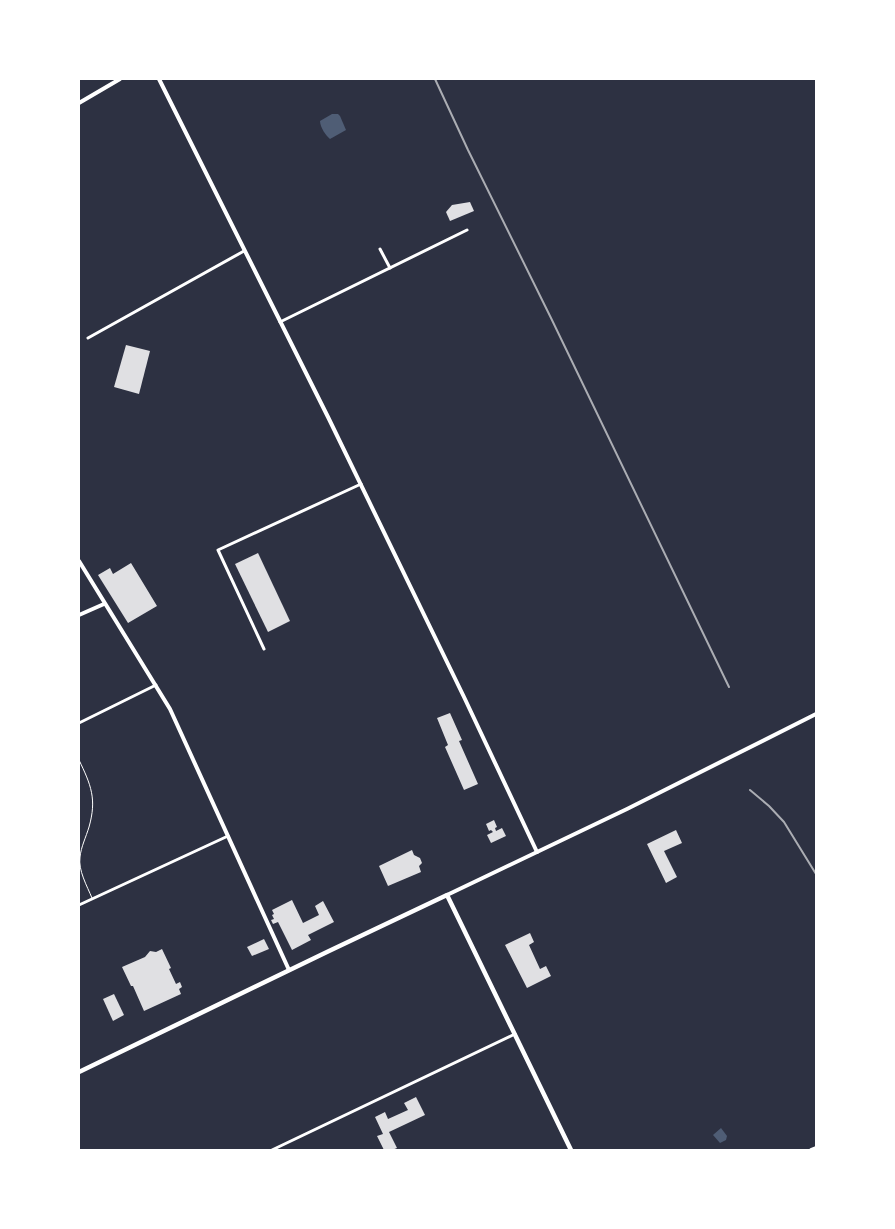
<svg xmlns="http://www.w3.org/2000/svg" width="895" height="1229" font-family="'Work Sans',sans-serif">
	<rect width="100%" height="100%" fill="#2d3142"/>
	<!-- water -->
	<g fill="#4f5d75">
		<path d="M 332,114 L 338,114 L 340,116 L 346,130 L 330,139 C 326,136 320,127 320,121 Z"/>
		<path d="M 721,1128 L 727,1136 L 726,1140 L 720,1143 L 713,1135 Z"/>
	</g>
	<!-- building -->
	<g fill="#e0e0e3">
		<path d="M 470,202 L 474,211 L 450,221 L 446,212 L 452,205 Z"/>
		<path d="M 126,345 L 150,351 L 139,394 L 114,387 Z"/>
		<path d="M 258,553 L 290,621 L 268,632 L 235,564 Z"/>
		<path d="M 131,563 L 157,606 L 128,623 L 98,575 L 110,568 L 113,574 Z"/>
		<path d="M 450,713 L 462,740 L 459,741 L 478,784 L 464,790 L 445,747 L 448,745 L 437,718 Z"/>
		<path d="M 494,820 L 497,827 L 495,828 L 496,831 L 502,828 L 506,836 L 491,843 L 487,835 L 493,832 L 491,830 L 489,831 L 486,824 Z"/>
		<path d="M 676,830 L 682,843 L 664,851 L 677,877 L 666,883 L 647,844 Z"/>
		<path d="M 412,850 L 414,855 L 420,858 L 422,863 L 419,866 L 421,872 L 388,886 L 379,866 Z"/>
		<path d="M 292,900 L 303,923 L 319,915 L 315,906 L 323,901 L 334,922 L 308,935 L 311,940 L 292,950 L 278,922 L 273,924 L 271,920 L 274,919 L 272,915 L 274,914 L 272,910 Z"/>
		<path d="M 530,933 L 534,942 L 529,945 L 540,969 L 546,966 L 551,976 L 527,988 L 505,945 Z"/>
		<path d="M 264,939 L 269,949 L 252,956 L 247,947 Z"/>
		<path d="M 162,949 L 171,968 L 169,969 L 176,984 L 180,982 L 182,987 L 179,989 L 181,994 L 144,1011 L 133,986 L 131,986 L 122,967 L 145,957 L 150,951 L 156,952 Z"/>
		<path d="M 114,994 L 124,1015 L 113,1021 L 103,999 Z"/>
		<path d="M 416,1097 L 425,1115 L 389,1132 L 397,1148 L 392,1150 L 384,1150 L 377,1136 L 383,1134 L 375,1117 L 385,1112 L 388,1119 L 408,1110 L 404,1103 Z"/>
	</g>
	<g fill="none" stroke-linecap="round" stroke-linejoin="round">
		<!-- service -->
		<path stroke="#fff" stroke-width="1" d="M 79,760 C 91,785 97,799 89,827 C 86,837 81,847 80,857 C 78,870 87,886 92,898"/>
		<!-- minor -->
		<g stroke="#fff" stroke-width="3">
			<path d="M 380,249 L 390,268"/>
			<path d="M 280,322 L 467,230"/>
			<path d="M 88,338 L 244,251"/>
			<path d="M 264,649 L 218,550 L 361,484"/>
			<path d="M 79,723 L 156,685"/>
			<path d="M 79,905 L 228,836"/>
			<path d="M 272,1150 L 515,1034"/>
		</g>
		<!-- tertiary -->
		<g stroke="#fff" stroke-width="4">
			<path d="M 159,79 L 328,417 L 464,697 L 537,852"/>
			<path d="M 79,103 L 120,79"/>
			<path d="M 79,561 L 170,709 L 289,970"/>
			<path d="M 79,615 L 104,604"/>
			<path d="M 447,895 L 627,809 L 816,714"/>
			<path d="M 811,1150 L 816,1148"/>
		</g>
		<!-- secondary -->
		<path stroke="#fff" stroke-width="4.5" d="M 79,1072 L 329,951 L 447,895 L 571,1150"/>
		<!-- rail -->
		<g stroke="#abadb3" stroke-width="2">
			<path d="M 435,79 L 468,150 L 551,318 L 729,687"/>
			<path d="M 750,790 L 769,806 L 784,822 L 816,874"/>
		</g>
	</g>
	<!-- border -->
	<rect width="895" height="1229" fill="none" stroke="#ffffff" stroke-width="160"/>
</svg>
